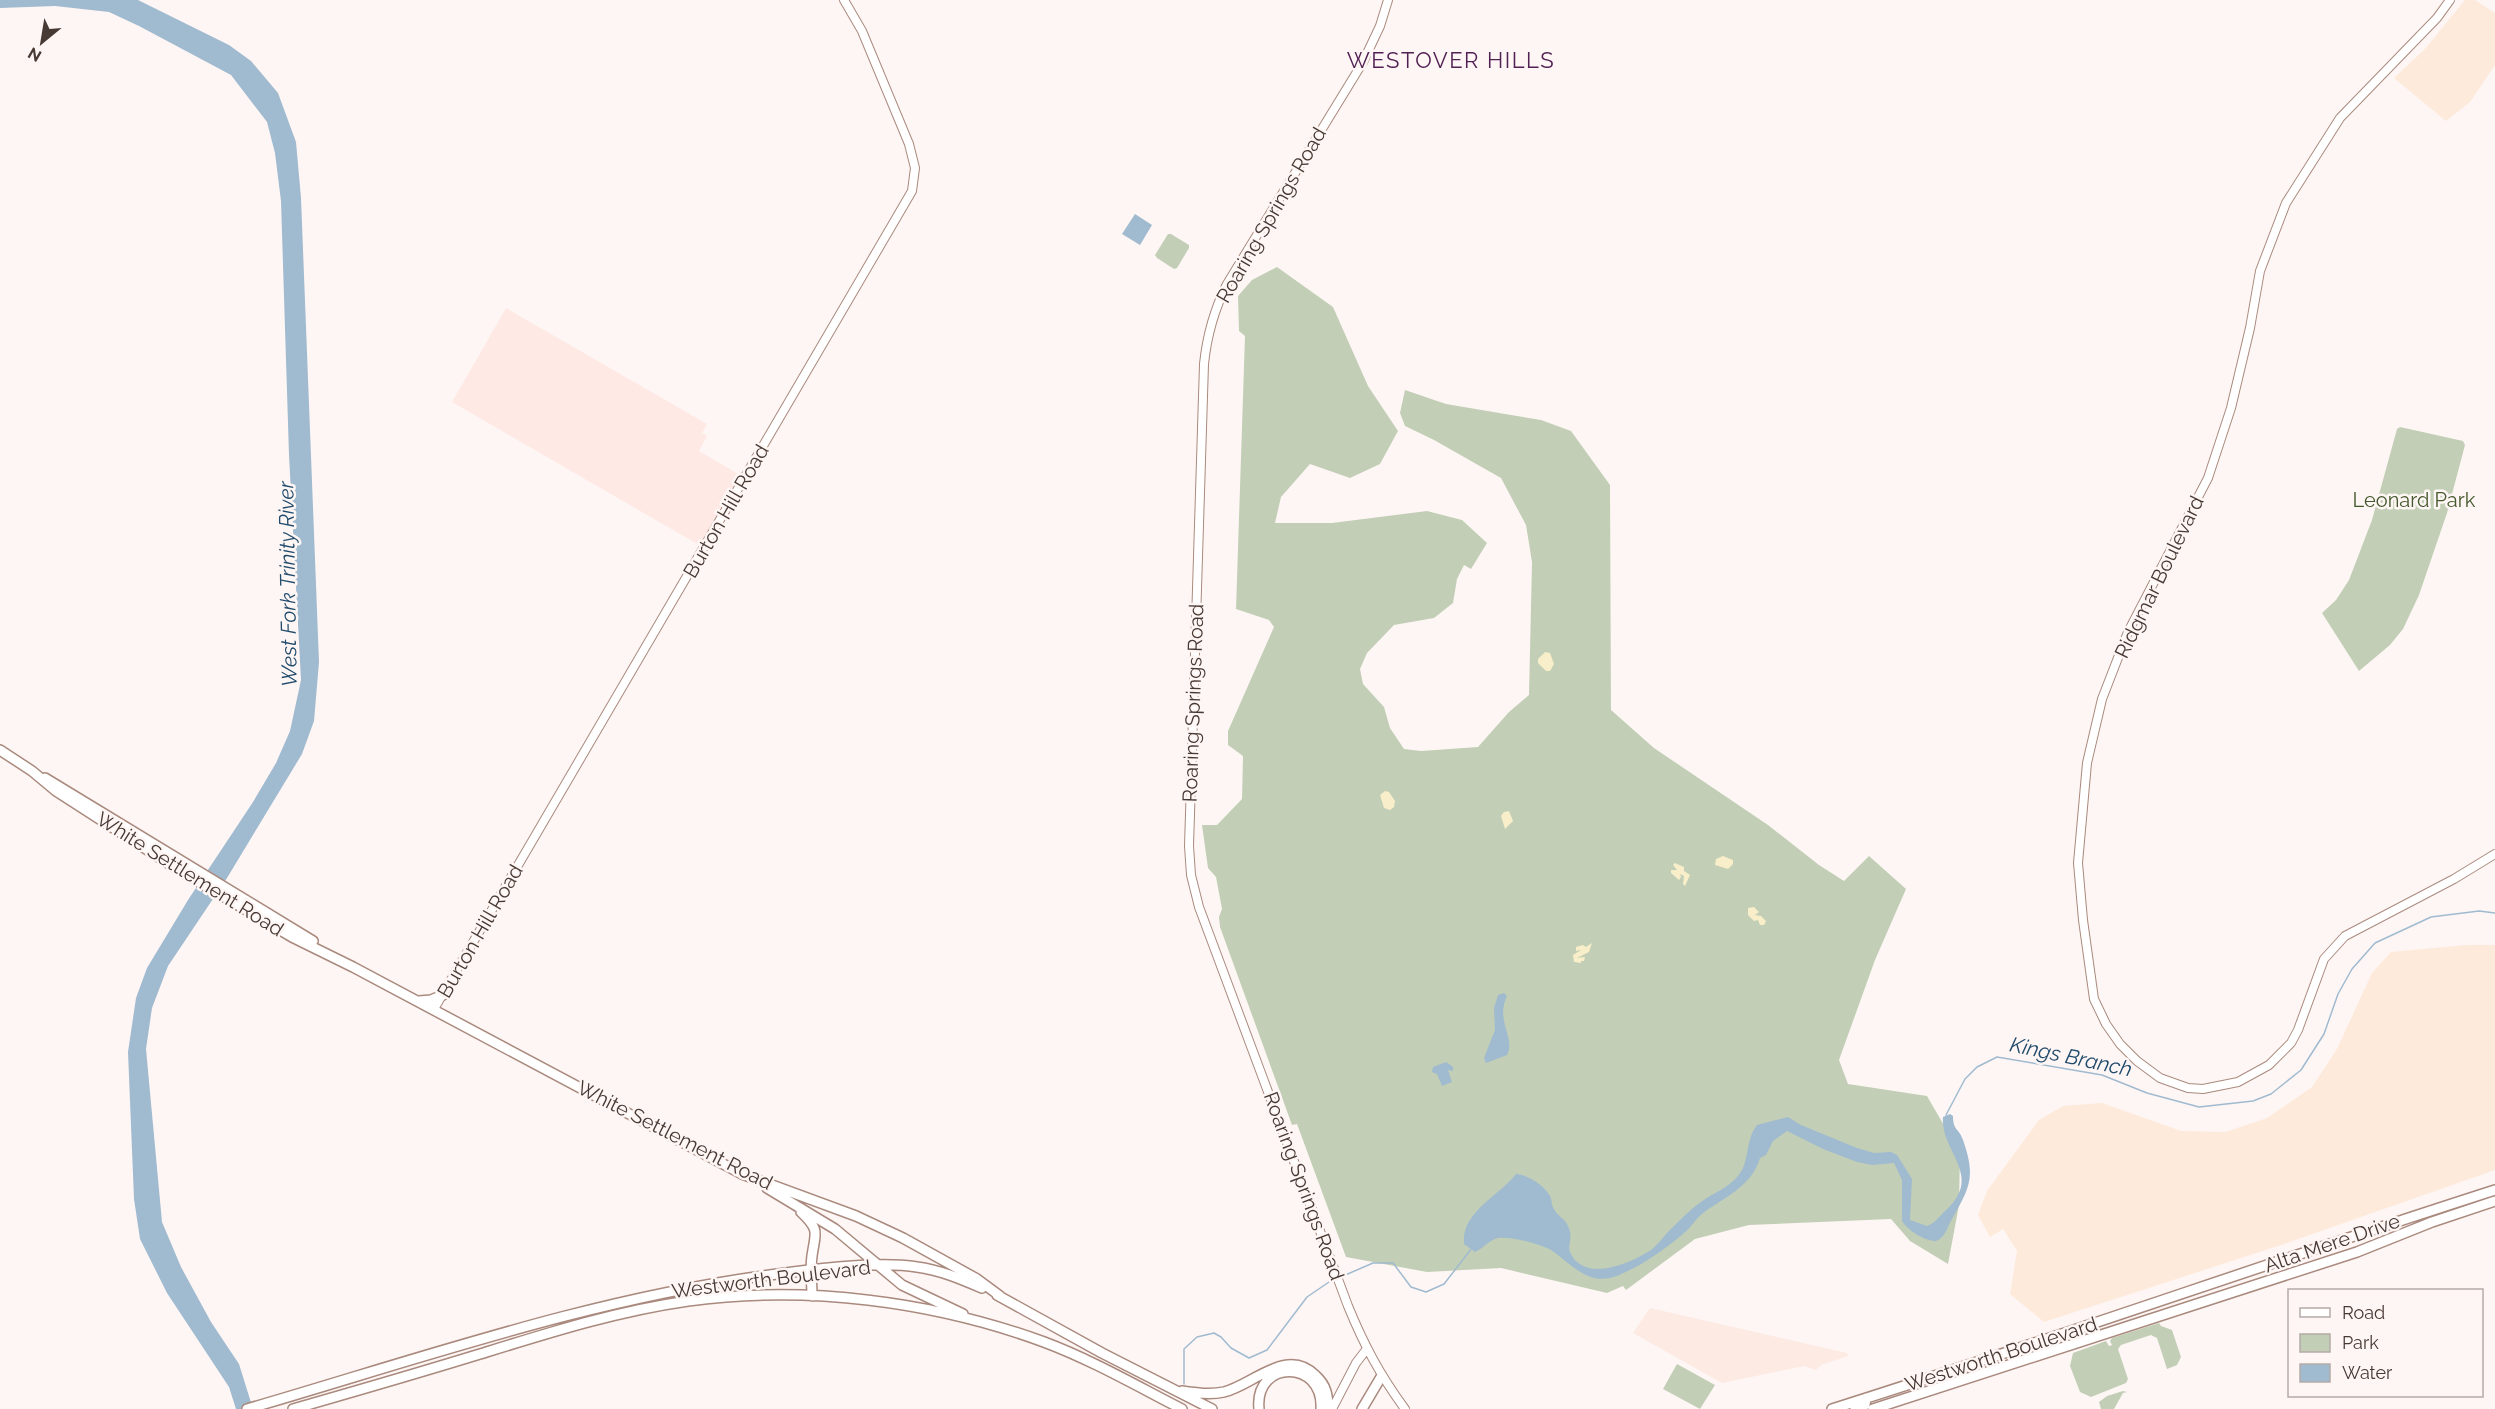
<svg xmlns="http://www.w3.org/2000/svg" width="2495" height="1409" viewBox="0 0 2495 1409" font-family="Raleway,sans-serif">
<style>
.commercial{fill:#fdeada}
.built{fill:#fceae3}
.education{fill:#fee9e5}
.green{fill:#c2cfb6}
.sand{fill:#f8eec9}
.water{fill:#a0bad0}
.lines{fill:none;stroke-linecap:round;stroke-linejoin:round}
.stream{stroke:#a0bad0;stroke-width:1.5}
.minor-casing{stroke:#aa8a7e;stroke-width:10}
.major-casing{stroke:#aa8a7e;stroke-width:12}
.minor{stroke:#fff;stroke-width:8}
.major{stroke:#fff;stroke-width:9}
.labels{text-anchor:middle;stroke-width:5;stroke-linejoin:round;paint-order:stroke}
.street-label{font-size:20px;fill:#473934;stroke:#fef6f4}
.park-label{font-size:20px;fill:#43582c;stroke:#fef6f4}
.water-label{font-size:21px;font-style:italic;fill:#214b6c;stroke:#fef6f4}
.quarter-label{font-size:22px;letter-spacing:1.5px;fill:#512153;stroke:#fef6f4}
</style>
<rect width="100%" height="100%" fill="#fef6f4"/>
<path class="commercial" d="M2465,0H2475L2495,13V65L2470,102L2446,121L2394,78L2425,49Z
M2466,945H2495V1170L2281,1245L2044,1322L2010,1294L2017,1251L2003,1229L1990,1237L1978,1215L1987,1191L2039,1120L2063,1106L2102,1103L2181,1131L2225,1132L2267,1118L2312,1087L2337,1049L2372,973L2391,952Z"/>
<path class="built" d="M1650,1308L1847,1353L1848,1356L1821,1365L1816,1370L1804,1366L1722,1383L1633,1333Z"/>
<path class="education" d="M506,308L707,424L702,433L707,436L699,451L740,475L699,545L452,402Z"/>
<path class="green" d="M1168,234H1171L1189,245V248L1177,268L1174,269L1157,258L1155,255Z
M1277,267L1333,307L1368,386L1398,431L1380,464L1350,478L1310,464L1281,497L1275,523H1332L1427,511L1462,520L1487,543L1471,569L1464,565L1457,579L1453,603L1434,618L1394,625L1367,653L1360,669L1363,684L1384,707L1390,728L1404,749L1421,751L1478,747L1509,712L1529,695L1532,562L1526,525L1501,478L1434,440L1405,426L1400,413L1405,390L1446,404L1541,420L1571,431L1610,485L1611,710L1654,748L1768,825L1819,865L1844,881L1869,856L1906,889L1875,960L1839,1060L1848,1084L1927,1096L1960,1153L1959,1205L1948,1264L1910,1241L1891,1219L1749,1225L1695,1239L1626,1290L1623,1286L1607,1293L1501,1268L1427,1272L1346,1257L1297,1124L1292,1125L1220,927L1219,917L1222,909L1216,877L1208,868L1202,825H1217L1242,799L1243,756L1228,745V731L1274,627L1269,620L1236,609L1245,336L1239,331L1238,296L1252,280Z
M2400,427L2463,441L2465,445L2447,513L2419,595L2403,629L2390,645L2359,671L2322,613L2336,600L2349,580L2372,520L2397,429Z
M2159,1323L2161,1326L2172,1330L2181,1357L2177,1365L2167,1369L2157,1338L2151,1335L2121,1345L2118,1349L2128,1379L2126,1383L2091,1397L2080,1392L2070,1366L2073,1353L2106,1341L2109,1346L2112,1345L2110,1341L2112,1338Z
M1677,1364L1715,1385L1700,1409L1663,1389Z
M2123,1391L2127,1392L2123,1393L2114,1409H2101L2099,1402L2107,1396Z"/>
<path class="sand" d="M1545,652L1550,653L1554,664L1550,671H1546L1538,663V659Z
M1385,791L1389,792L1395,801L1394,807L1390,810L1384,808L1380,795Z
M1509,811L1513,821L1505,829L1501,816L1504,812Z
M1723,856L1733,860V864L1728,869L1715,865L1716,859Z
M1675,863L1684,867V871L1690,875L1685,886L1683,884L1684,876L1680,874L1681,877L1679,880L1671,873V870H1677L1673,865Z
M1754,907L1759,912L1755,915L1761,916L1766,921L1764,925H1760L1758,920L1754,921L1748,915V908Z
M1592,943L1589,952L1577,958L1585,957L1584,961H1581V963L1574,962L1573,955L1581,950L1576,951V947L1583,945L1586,947Z"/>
<path class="water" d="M0,0H138L229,45L251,61L278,93L296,142L301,198L319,662L314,721L302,754L227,878L168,966L152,1008L146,1049L162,1222L181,1267L211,1322L239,1364L253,1409H236L229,1387L167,1293L140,1239L134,1199L128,1052L136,998L147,968L188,900L253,802L276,763L290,731L301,680L289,455L281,201L275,153L267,122L231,75L139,26L109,12L55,6L0,8Z
M1135,214L1152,225L1140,245L1122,234Z
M1504,993L1507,996C1495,1021 1516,1038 1507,1055L1486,1063L1484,1058L1495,1030L1494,1008L1498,995Z
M1446,1062L1453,1067V1071L1448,1070L1452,1082L1442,1086L1437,1074L1432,1072L1433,1067Z
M1950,1114L1953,1116C1953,1131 1959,1128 1963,1140C1976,1177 1970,1187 1952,1219C1947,1227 1946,1237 1936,1241C1925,1241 1908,1231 1902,1221V1180L1894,1163L1872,1165L1857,1162L1823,1149L1787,1131L1773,1141L1766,1155L1760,1158C1752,1186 1725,1197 1703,1213C1695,1219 1691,1228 1684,1233C1664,1250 1643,1265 1619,1275C1589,1288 1573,1265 1551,1250C1541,1244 1510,1236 1498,1238C1489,1240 1484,1248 1475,1252L1464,1244C1461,1212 1499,1196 1516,1174C1528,1175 1544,1185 1550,1196C1552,1199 1551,1205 1554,1209C1557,1216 1565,1218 1568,1226C1574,1239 1567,1244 1570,1252C1584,1284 1631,1263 1651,1250C1660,1243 1665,1234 1673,1227C1682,1218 1691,1209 1701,1202C1713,1193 1728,1188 1738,1176C1750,1162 1745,1140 1757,1125L1788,1117L1801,1125L1857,1148L1874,1153L1891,1152L1897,1155L1912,1179L1910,1220L1927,1226C1935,1223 1939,1217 1945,1211C1985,1175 1940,1152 1943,1117Z"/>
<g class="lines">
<path class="stream" d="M1946,1115L1965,1079L1977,1067L1997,1057L2102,1075L2147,1093L2199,1107L2253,1101L2271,1094L2301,1070L2324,1034L2338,994L2352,969L2375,943L2431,917L2479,911L2495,913
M1343,1276L1373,1263H1393L1411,1287L1426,1292L1444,1284L1472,1248
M1184,1384V1349L1197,1337L1214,1333L1221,1337L1231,1348L1249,1358L1267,1350L1307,1297L1329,1282"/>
<g class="minor-casing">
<path id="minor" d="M1388,0L1380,26L1363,62L1227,284C1214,310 1207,335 1204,364L1189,846L1191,875L1199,907L1348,1306C1364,1345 1380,1375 1405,1409
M2450,0L2437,18L2340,118L2286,203L2260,271L2250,328L2231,408L2208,478L2128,632L2102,699L2087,763L2078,863L2083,920L2094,999L2106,1024L2120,1044L2137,1061L2160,1078L2188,1088L2203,1089L2238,1082L2269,1065L2291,1043L2298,1030L2324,959L2345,936L2454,879L2495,854
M434,1009L912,191L915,168L909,144L862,31L844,0
M1332,1409L1356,1363L1366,1350"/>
</g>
<g class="major-casing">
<path id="major" d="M0,750L32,771L56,791L177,869L292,937L353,967L742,1174L856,1216L903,1238L977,1279L1000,1296
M45,778L313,941
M419,1001L431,1000L443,995
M767,1188L835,1229L902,1285L963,1314
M801,1212C821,1231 815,1233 812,1256C810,1269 812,1283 812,1296
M997,1295L1102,1353L1212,1409
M1182,1391C1196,1393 1210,1395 1224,1392C1253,1385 1287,1346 1316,1376C1326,1385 1328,1395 1328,1409
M247,1409C422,1358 596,1297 777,1274C818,1269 878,1261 917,1267C940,1270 961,1279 982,1288
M293,1409C356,1391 418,1373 480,1354C548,1333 617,1311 688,1301C806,1285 932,1301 1044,1342C1092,1360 1137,1386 1182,1409
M1259,1409C1254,1359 1324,1359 1321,1409
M1362,1409L1381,1377
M1832,1409C2054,1339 2273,1261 2495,1190
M1855,1409L1865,1405L1866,1398
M1873,1409L2357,1252L2432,1222L2495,1201"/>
</g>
<use href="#minor" class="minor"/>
<use href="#major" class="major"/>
</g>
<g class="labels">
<g class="street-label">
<text transform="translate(1271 215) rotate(-60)" y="7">Roaring Springs Road</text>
<text transform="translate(726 511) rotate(-60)" y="7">Burton Hill Road</text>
<text transform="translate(2159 577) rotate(-64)" y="7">Ridgmar Boulevard</text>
<text transform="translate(1193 703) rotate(-88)" y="7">Roaring Springs Road</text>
<text transform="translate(190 874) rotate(32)" y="7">White Settlement Road</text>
<text transform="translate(480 931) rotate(-60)" y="7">Burton Hill Road</text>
<text transform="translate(675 1135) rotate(27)" y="7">White Settlement Road</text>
<text transform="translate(1304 1186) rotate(70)" y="7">Roaring Springs Road</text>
<text transform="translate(2332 1243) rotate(-19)" y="7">Alta Mere Drive</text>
<text transform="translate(771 1279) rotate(-7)" y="7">Westworth Boulevard</text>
<text transform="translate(2001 1354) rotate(-18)" y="7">Westworth Boulevard</text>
</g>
<g class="park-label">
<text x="2414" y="507">Leonard Park</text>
</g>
<g class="water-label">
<text transform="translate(288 584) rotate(-91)" y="7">West Fork Trinity River</text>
<text transform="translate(2071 1057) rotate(12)" y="7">Kings Branch</text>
</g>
<g class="quarter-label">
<text x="1451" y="68">WESTOVER HILLS</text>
</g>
</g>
<rect x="2288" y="1289" width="195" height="108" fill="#fef6f4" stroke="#b5aaa7" stroke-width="1.5"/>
<rect x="2300" y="1308" width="30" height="9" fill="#ffffff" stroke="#b5aaa7" stroke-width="1.5"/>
<text x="2342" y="1319" font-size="18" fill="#473934">Road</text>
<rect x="2300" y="1334" width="30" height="18" fill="#c2cfb6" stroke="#b5aaa7" stroke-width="1.5"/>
<text x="2342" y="1349" font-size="18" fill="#473934">Park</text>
<rect x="2300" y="1364" width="30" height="18" fill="#a0bad0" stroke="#b5aaa7" stroke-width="1.5"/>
<text x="2342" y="1379" font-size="18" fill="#473934">Water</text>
<g transform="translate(42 42) rotate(210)" stroke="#fef6f4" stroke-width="4.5" paint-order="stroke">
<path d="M0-4.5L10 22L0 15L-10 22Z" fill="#473934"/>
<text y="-9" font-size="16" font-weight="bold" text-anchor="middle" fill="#473934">N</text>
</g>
</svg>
